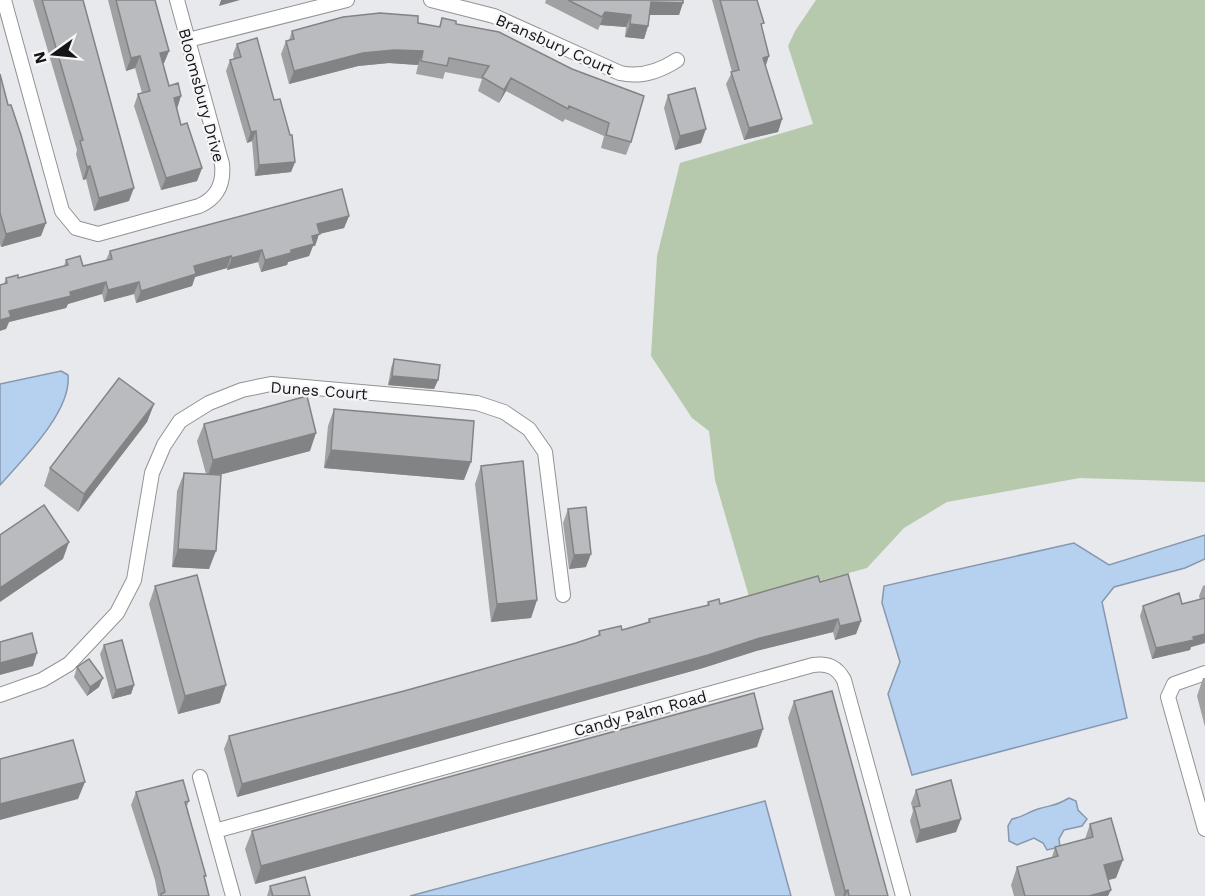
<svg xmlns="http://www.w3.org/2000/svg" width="1205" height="896" viewBox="0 0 1205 896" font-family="'Work Sans',sans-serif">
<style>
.green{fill:#b7c9ac}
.water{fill:#b6d0f0;stroke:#8698af;stroke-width:1.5}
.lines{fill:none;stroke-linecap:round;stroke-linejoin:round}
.minor-casing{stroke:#929395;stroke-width:16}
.minor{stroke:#fff;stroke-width:14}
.wall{fill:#a0a1a3}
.shaded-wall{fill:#828385}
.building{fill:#babbbe;stroke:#828385;stroke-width:1.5}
.labels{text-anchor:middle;stroke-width:4.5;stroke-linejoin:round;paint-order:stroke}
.street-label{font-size:16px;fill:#151516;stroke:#f6f6f9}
</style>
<rect width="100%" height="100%" fill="#e8e9ec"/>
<path class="green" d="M816,0H1205V482L1080,478L947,502L904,528L867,568L750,600L715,480L709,431L692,418L651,356L657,256L680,163L813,124L788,46L795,31Z"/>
<path class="water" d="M61,371L68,375C72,411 23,459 0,485V384Z
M1205,535V559L1185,568L1114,587L1102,602L1127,718L912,775L888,694L900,662L882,603L884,586L1074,543L1109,565Z
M1069,798L1076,801L1078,810L1087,819L1082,826L1064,830L1059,839L1060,847L1047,850L1043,843L1034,838L1017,845L1009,841L1008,826L1012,819C1023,817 1028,812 1038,809C1054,804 1054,807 1069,798Z
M765,801L791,896H410Z"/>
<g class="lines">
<g class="minor-casing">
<path id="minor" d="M4,0L62,211L76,228L98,234L199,206C217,198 224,184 222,164L177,0
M431,0L494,16L620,73C641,78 660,71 677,60
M188,40L347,0
M1205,673L1174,684L1168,697L1205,829
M0,695L42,680L69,664L117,613L134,580L152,473L164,445L180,421L209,403L242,390L271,384L440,399L477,403L504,412L529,429L545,452L563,595
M200,777L233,896
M215,831L813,665C828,663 837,667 844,680L903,896"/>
</g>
<use href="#minor" class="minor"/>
</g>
<path class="wall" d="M33,0H83L129,201L94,211L86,179L83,180L76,154L77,150Z
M108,0H155L169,51L164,63H163L169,86L181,125L202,168L197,181L161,190L134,106L138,94L142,93L135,68L126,71Z
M546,0H683L679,15H649L648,26L644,39L625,37L626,27L600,25L598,30L545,3Z
M712,0H757L762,29L765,67L782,119L778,132L744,140L726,84L732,72Z
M442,18L572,69L631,142L626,155L601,148L604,136L565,119L563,122L506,91L499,103L478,91L482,79L445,72L443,79L416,74L418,65L389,63L358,66L289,84L281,54L286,41L289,40L292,31L418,23L439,27Z
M237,44L274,100L295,162L291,172L255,176L252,141L247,143L226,71L230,60L234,59L233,54Z
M0,74L41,236L1,247L0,244Z
M668,95L701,143L675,150L664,108Z
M349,216L344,228L319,234L315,246H313L309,256L288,262L287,265L261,272L258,262L227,270V268L195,277L192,286L136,303L134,294L104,302L102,294L68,304L66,308L9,322L6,329L4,284L6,278H18L64,266L66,260L83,266L106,260L110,251Z
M394,359L438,380L434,389L388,385L391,368Z
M154,404L147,422L78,512L44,486L50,468Z
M334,409L464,480L324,468L328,426Z
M204,424L310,451L219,475L209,569L172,567L177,491L184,473L206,474L197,441Z
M481,466L537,600L531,618L491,622L475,484Z
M568,509L586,567L569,569L563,523Z
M820,582L861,621L856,634L835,640L833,632L756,651L703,668L237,797L224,749L229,736L404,691L576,643L598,636L599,631L622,630L648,622L649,619L707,606L708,602L720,604Z
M1205,585V643L1191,647L1190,650L1152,659L1140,616L1143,606L1182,604L1200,600L1199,596L1203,586Z
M155,586L220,703L178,714L149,604Z
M104,645L134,685L131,694L112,699L100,654Z
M77,667L99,687L87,696L74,677Z
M1203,678H1205V727L1197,696Z
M794,701L888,896H835L788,718Z
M757,747L255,884L245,849L252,831Z
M916,790L961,819L956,832L916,843L910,821L913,811L911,803Z
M136,792L189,801L187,806L209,896H158L155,880L131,805Z
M1090,824L1116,878L1108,880V896H1014L1011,885L1017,867L1052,857L1055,847L1085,839Z
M270,886L310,896H267Z"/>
<path class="shaded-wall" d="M221,0H240L219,6Z
M651,2L683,3L679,15H646Z
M605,12L631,15L626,27L600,25L598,30Z
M630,24L648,26L644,39L625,37Z
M394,50L423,51L418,65L389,63L358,66L289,84L294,71L363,53Z
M169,51L164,63L155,65L160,53Z
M140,56L135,68L126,71L131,58Z
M769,56L765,68L763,58Z
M511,78L506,91L499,103L504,90Z
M181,96L177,109L174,98Z
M782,119L778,132L744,140L749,128Z
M706,129L701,143L675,150L680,136Z
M256,131L252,141L247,143L251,132Z
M295,162L291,172L255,176L259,165Z
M90,166L86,179L83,180L87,167Z
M202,168L197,181L161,190L166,178Z
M134,188L129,201L94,211L99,198Z
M349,216L344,228L319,234L315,246H313L309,256L288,262L287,265L261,272L265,260L291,250L317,224Z
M46,223L41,236L1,247L6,234Z
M262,250L258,262L227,270L232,258Z
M231,256L227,268L195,277L192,286L136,303L141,291L194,266Z
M106,282L102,294L68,304L66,308L9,322L6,329L0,331V320L9,311L70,292Z
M139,282L134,294L104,302L108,290Z
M392,376L438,380L434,389L388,385Z
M154,404L147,422L78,512L84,494Z
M316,433L310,451L207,478L213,460Z
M331,450L471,462L464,480L324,468Z
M69,542L63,559L0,602V588Z
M178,549L216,551L209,569L172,567Z
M591,554L586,567L569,569L574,555Z
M537,600L531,618L491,622L497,604Z
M838,619L833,632L756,651L703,668L237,797L242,784L760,638Z
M861,621L856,634L835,640L840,626Z
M1205,634V643L1191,647L1190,650L1152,659L1156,648Z
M37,653L33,666L0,675V663Z
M103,678L99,687L87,696L90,687Z
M134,685L131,694L112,699L116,690Z
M226,685L220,703L178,714L185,696Z
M763,729L757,747L255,884L261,866Z
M85,782L78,799L0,820V804Z
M961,819L956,832L916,843L920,830Z
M1123,860L1116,878L1097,883L1104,865Z
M848,890L845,896H843L845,891Z
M1111,890L1108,896H1089Z"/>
<path class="building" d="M42,0H83L134,188L99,198L90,166L87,167L80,141L83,140Z
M116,0H155L169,51L160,53L169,86L178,83L181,96L174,98L181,125L187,123L202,168L166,178L138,94L150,91L140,56L131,58Z
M568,0H683V3L651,2L648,26L630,24L631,15L605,12L602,17Z
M720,0H757L764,23L761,24L769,56L763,58L782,119L749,128L731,72L739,70Z
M380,13L418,16V23L440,27L442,18L456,21V24L499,32L572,69L644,96L631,142L606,135L609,123L569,106L568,109L511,78L504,90L482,77L489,66L449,58L447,66L421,61L423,51L394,50L363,53L294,71L286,41L294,39L292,31L343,17Z
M257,38L274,100L280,99L290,135H292L295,162L259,165L256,131L251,132L230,60L241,57L237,44Z
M0,74L8,105H11L21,135L46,223L6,234L0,213Z
M695,88L706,129L680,136L668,95Z
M342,189L349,216L317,224L320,234L312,236L314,244L291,250V253L265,260L262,250L232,258L231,256L194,266L196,274L141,291L139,282L108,290L106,282L70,292L71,296L9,311L11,317L0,320V285L7,283L6,278L18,275V278L68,265L66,260L80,256L83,266L112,259L110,251Z
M394,359L440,365L438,380L392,376Z
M119,378L154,404L84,494L50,468Z
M307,396L316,433L213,460L204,424Z
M334,409L474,421L471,462L331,450Z
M523,461L537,600L497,604L481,466Z
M184,473L221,475L216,551L178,549Z
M44,505L69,542L0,588V535Z
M586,507L591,554L574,555L568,509Z
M848,574L861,621L840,626L838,619L760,638L708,655L242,784L229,736L404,691L576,643L600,635L599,631L621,626L622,630L650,622L649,619L709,605L708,602L719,599L720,604L818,576L820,582Z
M197,575L226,685L185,696L155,586Z
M1179,593L1182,604L1205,598V634L1193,637L1194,640L1156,648L1143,606Z
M32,633L37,653L0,663V642Z
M122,640L134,685L116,690L104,645Z
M89,659L103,678L90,687L77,667Z
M832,691L888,896H849L848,890L845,891L794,701Z
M754,693L763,729L261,866L252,831Z
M73,740L85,782L0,804V759Z
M183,780L189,801L185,802L206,876H204L209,896H161V894L165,892L159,867L136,792Z
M951,780L961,819L920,830L914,807L920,806L916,790Z
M1111,818L1123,860L1104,865L1111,890L1089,896H1025L1017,867L1058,856L1055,847L1093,837L1090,824Z
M305,877L310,896H273L270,886Z"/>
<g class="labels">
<g class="street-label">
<text transform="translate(555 44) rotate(24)" y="6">Bransbury Court</text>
<text transform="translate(202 95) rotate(75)" y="6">Bloomsbury Drive</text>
<text transform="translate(319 390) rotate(4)" y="6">Dunes Court</text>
<text transform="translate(640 713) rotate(-15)" y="6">Candy Palm Road</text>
</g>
</g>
<g transform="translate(54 54) rotate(255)" stroke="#f6f6f9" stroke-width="4.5" paint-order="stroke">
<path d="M0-4.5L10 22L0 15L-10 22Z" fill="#151516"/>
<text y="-9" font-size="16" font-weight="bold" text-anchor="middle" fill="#151516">N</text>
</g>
</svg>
